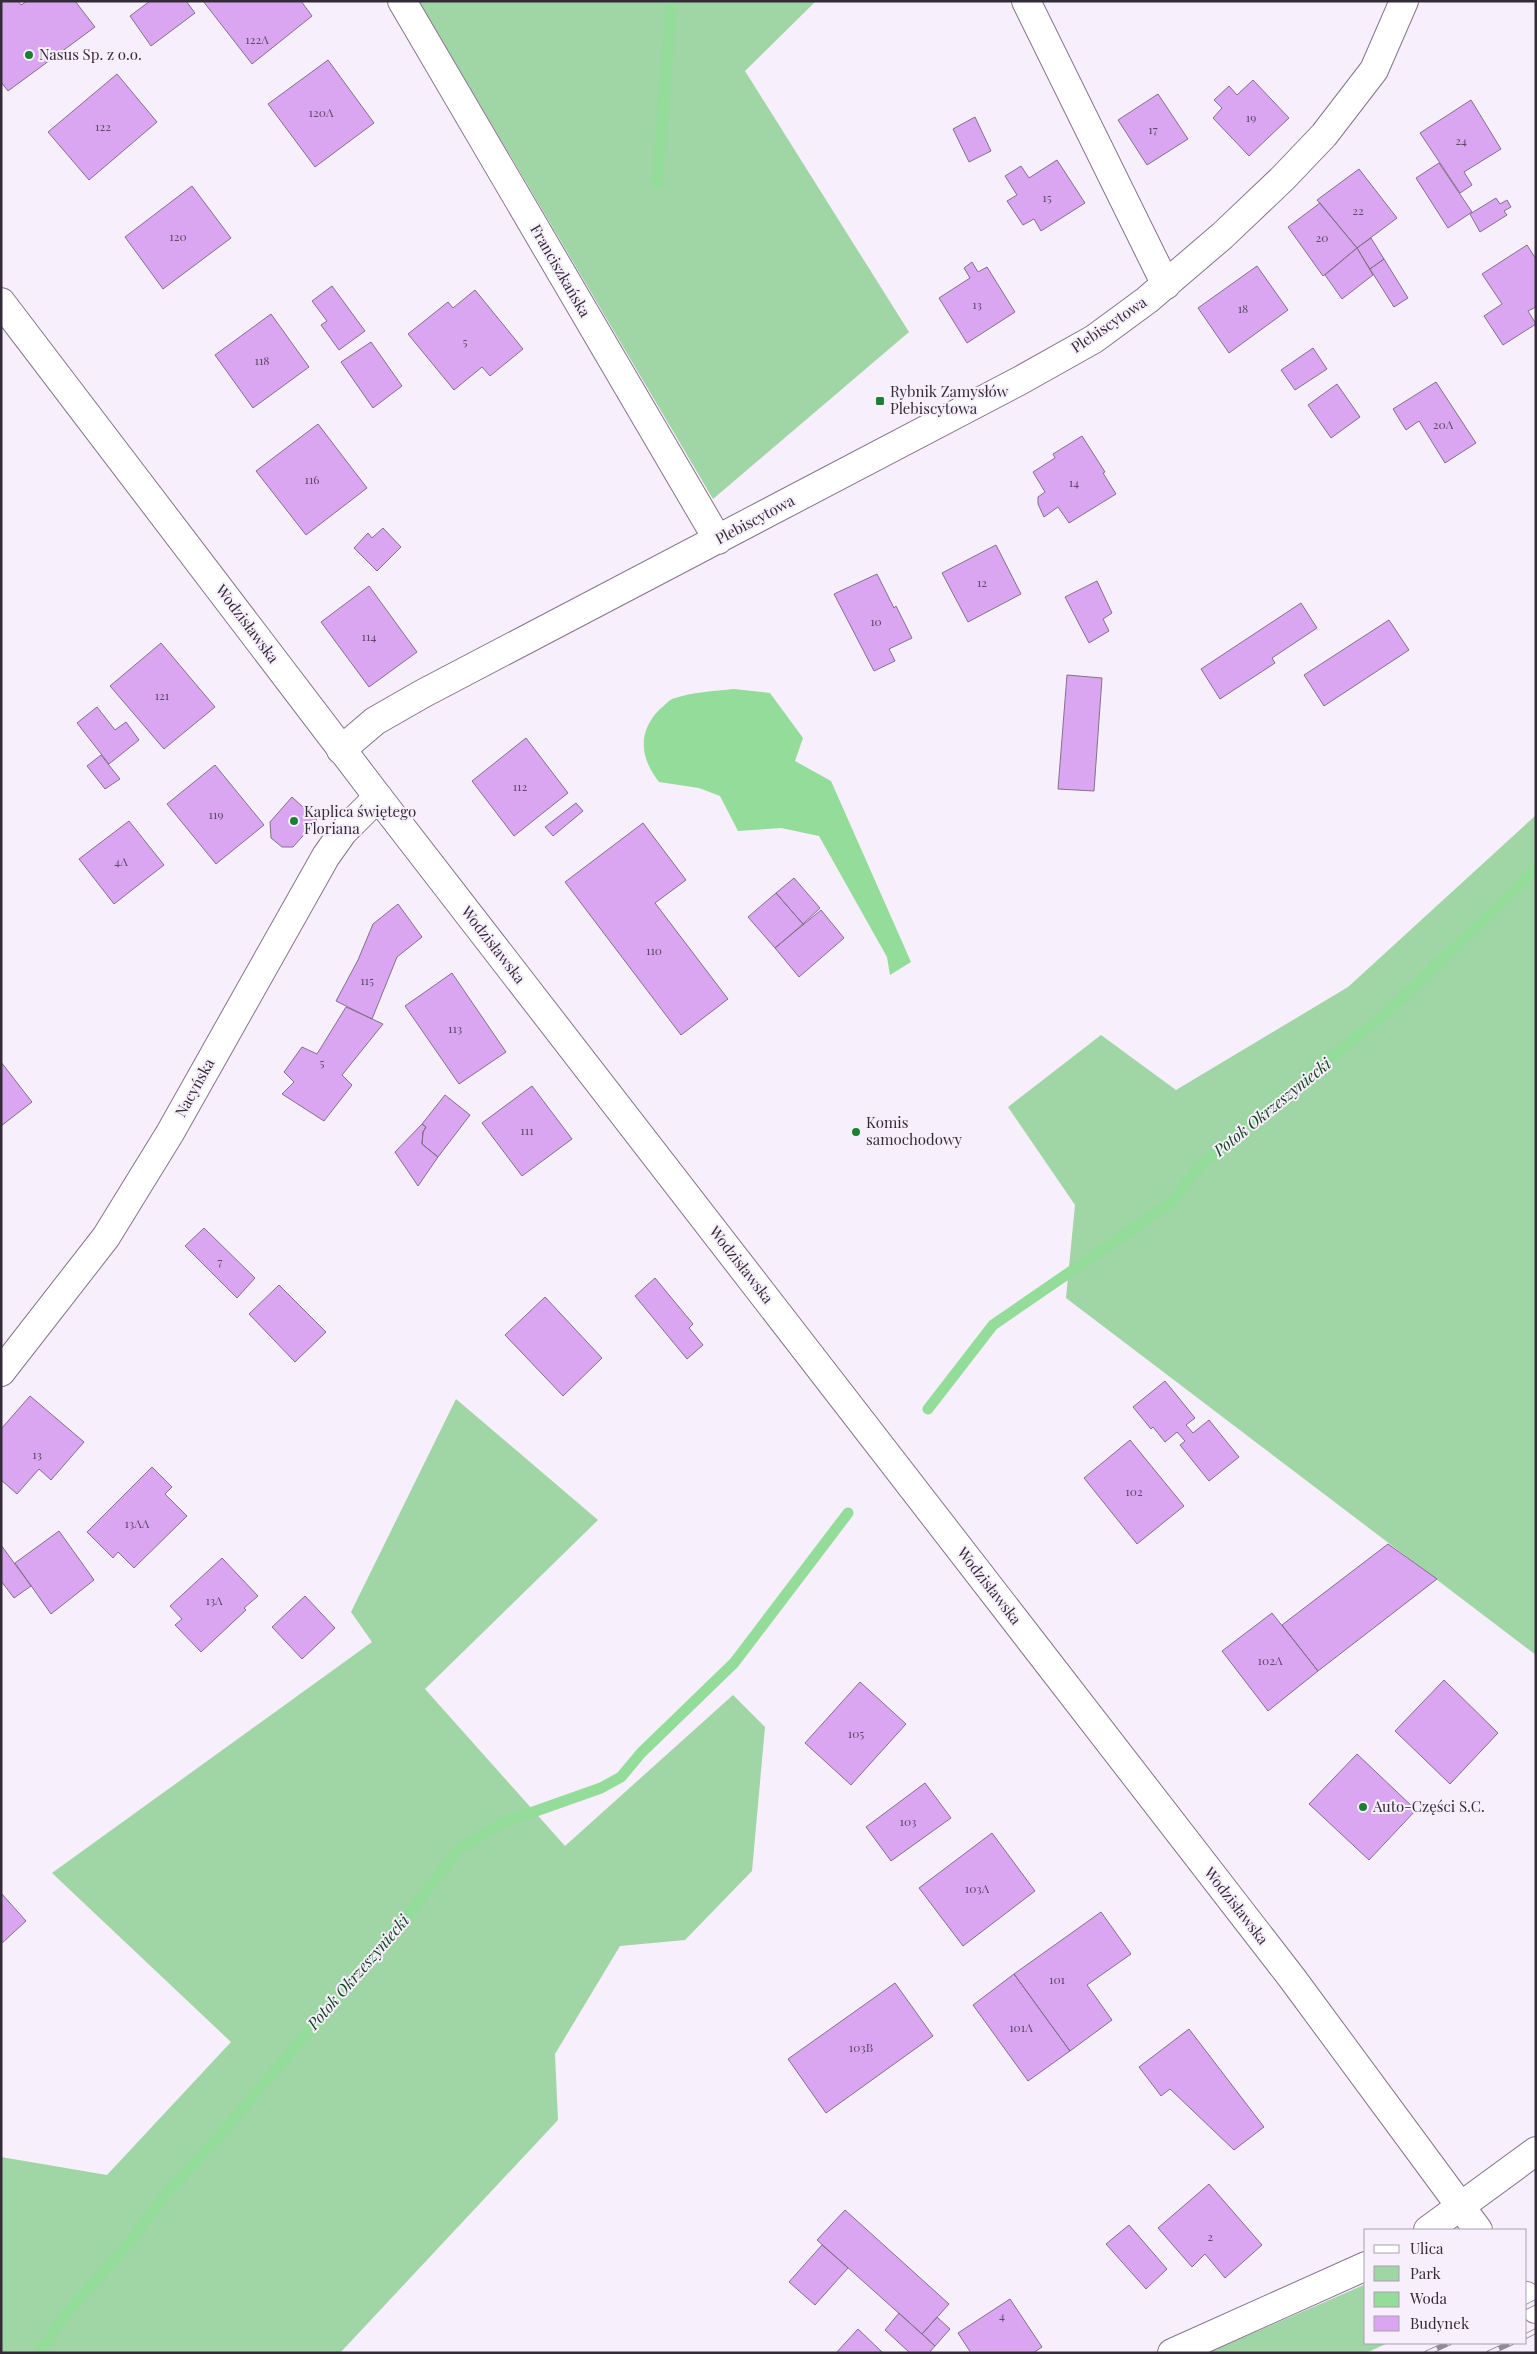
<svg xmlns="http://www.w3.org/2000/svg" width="1537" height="2354" viewBox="0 0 1537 2354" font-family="'Playfair Display',serif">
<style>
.green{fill:#a0d5a5}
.water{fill:#93dc9a}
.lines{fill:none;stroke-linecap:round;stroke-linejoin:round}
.stream{stroke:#93dc9a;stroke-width:11}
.building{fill:#daa6f1;stroke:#83708b}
.street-casing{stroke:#87738f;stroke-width:30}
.primary-casing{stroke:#87738f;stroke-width:30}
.street{stroke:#fff;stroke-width:28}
.primary{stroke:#fff;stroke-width:28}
.rail-casing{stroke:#928a96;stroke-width:5.5}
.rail{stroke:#f7effb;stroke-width:4;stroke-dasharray:11;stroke-linecap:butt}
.poi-dot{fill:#1b8033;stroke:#f7effb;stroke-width:2}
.labels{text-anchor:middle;stroke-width:4;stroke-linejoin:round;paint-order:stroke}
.number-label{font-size:12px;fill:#5d4a66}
.poi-label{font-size:15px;fill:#332b37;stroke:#f7effb;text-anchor:start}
.street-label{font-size:15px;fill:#332b37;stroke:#f7effb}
.water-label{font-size:16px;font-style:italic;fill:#11451b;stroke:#f7effb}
</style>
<rect width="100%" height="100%" fill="#f7effb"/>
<path class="green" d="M419,1H816L745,71L909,332L713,499Z
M1536,815V1655L1066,1298L1075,1205L1008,1107L1101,1035L1176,1090L1348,987Z
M456,1399L598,1520L425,1689L565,1846L733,1695L765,1727L752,1871L685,1940L620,1946L555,2054L558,2120L340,2353H1V2157L107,2175L231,2042L52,1873L372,1642L351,1612Z
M1366,2284V2343H1388L1366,2353H1207Z"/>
<path class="water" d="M734,689L770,693L803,738L795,761L831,781L911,962L890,975L887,957L819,836L781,828L738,831L720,796L699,788L659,782C640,758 637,732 660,709C664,706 668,701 672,699C692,692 714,691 734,689Z"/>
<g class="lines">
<path class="stream" d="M657,183L672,1
M928,1409L993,1325L1172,1202L1200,1166L1391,1009L1536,869
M39,2353L65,2315L130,2242L165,2195L213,2143L403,1921L458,1850L502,1823L601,1788L621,1777L641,1753L734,1663L848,1513"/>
</g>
<path class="building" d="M1,1H18L21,5L27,1H75L95,27L8,91L1,82Z
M150,1H186L195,13L151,46L130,16Z
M203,1H301L312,16L252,64Z
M328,60L374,123L315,167L268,104Z
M117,74L157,122L89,180L48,132Z
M1253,80L1289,118L1249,156L1213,118L1222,108L1214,100L1229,86L1237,95Z
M1158,94L1188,139L1147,165L1118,120Z
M1471,100L1501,149L1464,172L1472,185L1460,193L1420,133Z
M975,117L991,151L969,162L953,129Z
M1057,160L1085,203L1041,231L1034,219L1023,225L1007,201L1017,195L1005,176L1021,166L1029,178Z
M1439,163L1472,212L1448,228L1416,178Z
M1359,169L1397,218L1357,248L1317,200Z
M192,186L231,238L163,289L125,237Z
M1496,198L1500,204L1507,200L1511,207L1504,211L1507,215L1480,232L1470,214Z
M1320,203L1357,248L1323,276L1288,227Z
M1371,238L1384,259L1370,269L1357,248Z
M1527,245L1536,259V307L1528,311L1536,324L1503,345L1484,316L1502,304L1482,274Z
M1357,248L1373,275L1342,299L1325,275Z
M1384,259L1408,298L1394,307L1370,269Z
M972,262L978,272L987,267L1015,312L967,343L939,298L970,278L964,268Z
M1257,266L1288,310L1229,353L1198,308Z
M332,286L365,331L339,350L321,325L327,321L312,301Z
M475,290L523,349L490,376L482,367L454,390L408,334L448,302L453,308Z
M271,314L309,367L253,408L215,355Z
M371,342L402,386L373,408L341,362Z
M1313,348L1327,369L1295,390L1281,370Z
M1436,382L1476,443L1445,463L1419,421L1406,430L1393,409Z
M1337,384L1360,417L1331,438L1308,405Z
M318,424L367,488L306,535L256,471Z
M1082,436L1105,472L1103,473L1116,494L1069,523L1058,507L1044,517L1038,504V497L1045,492L1033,472L1055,458L1053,454Z
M383,528L401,547L377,571L354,548L368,533L372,538Z
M996,545L1021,594L968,622L942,573Z
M877,574L894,608L896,606L912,638L889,649L895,661L874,671L834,594Z
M1097,581L1112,613L1103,619L1109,631L1089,643L1065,597Z
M369,586L417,652L369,687L321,622Z
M1301,603L1317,628L1272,658L1275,663L1220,699L1201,669Z
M1389,620L1409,650L1324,706L1304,675Z
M161,643L215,707L164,749L110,686Z
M1067,675L1102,678L1094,791L1058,789Z
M97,707L115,730L126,722L139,740L109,764L77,723Z
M526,738L568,793L514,836L472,781Z
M101,755L120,779L105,789L87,766Z
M215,765L264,825L216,864L167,804Z
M292,797L317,820L293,847H282L271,838L270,822Z
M576,803L583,811L553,836L545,827Z
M129,821L164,865L114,904L79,859Z
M643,823L686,880L655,903L728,999L681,1035L565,882Z
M794,878L820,908L803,924L776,893Z
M776,893L803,924L775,948L748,917Z
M398,904L422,937L397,957L372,1019L336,1001L358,960L373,924Z
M821,910L844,938L799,977L775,948Z
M452,973L506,1052L459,1084L405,1006Z
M346,1007L383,1024L342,1075L352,1085L324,1121L282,1094L294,1082L284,1072L302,1047L317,1054Z
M1,1062L32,1102L1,1126Z
M532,1086L572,1139L522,1176L482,1123Z
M445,1095L470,1115L438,1157L422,1144L423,1132L426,1127L422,1124Z
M422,1124L426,1127L423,1132L422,1144L438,1157L418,1186L395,1152Z
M204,1228L255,1278L237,1298L185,1246Z
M655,1278L693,1324L689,1328L703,1345L687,1359L635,1296Z
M279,1285L326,1332L295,1362L249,1314Z
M545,1297L602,1358L563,1396L505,1335Z
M1165,1381L1195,1418L1186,1425L1193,1433L1209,1420L1239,1457L1209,1481L1180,1445L1185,1441L1177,1432L1165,1442L1153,1427L1151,1429L1133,1407Z
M30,1396L84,1442L51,1480L39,1469L17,1494L1,1480V1429Z
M1130,1440L1184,1506L1137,1544L1084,1478Z
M152,1467L172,1487L165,1494L187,1516L134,1568L118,1552L113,1558L87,1532Z
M59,1531L94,1580L51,1614L15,1563Z
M1388,1544L1437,1579L1318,1671L1282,1625Z
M1,1545L31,1586L14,1598L1,1581Z
M222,1558L258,1596L244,1608L246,1610L201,1652L175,1625L182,1619L170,1606Z
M305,1596L335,1628L302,1659L272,1627Z
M1272,1613L1318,1671L1268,1711L1222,1651Z
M1444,1680L1498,1733L1450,1784L1395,1731Z
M860,1682L906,1724L851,1785L805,1743Z
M1357,1754L1416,1810L1369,1860L1309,1804Z
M925,1783L951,1818L891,1861L866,1827Z
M992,1833L1035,1891L963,1946L919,1888Z
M1,1893L26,1921L1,1944Z
M1101,1912L1131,1954L1087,1985L1112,2020L1070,2051L1014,1974Z
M1014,1974L1070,2051L1028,2081L973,2005Z
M895,1983L933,2036L826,2113L788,2059Z
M1189,2029L1264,2127L1234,2150L1170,2089L1161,2096L1139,2067Z
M1209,2184L1262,2245L1225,2278L1205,2254L1192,2267L1158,2228Z
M845,2210L949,2304L922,2334L817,2240Z
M1129,2225L1167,2269L1146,2289L1106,2244Z
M822,2245L848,2268L815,2305L789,2282Z
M1010,2299L1042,2347L1033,2353H971L958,2333Z
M899,2313L935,2346L929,2353H910L885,2330Z
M937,2317L950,2329L935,2346L922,2334Z
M858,2329L883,2353H836Z"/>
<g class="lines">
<g class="street-casing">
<path id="street" d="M402,1L718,540
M1026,1L1166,285
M341,750L375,721L424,693L1021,380L1094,339L1147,300L1222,236L1283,178L1324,135L1374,70L1404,1
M1,1372L106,1237L170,1133L326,856L343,832L378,797
M1428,2230L1536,2151
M1172,2353L1366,2266"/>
</g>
<g class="primary-casing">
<path id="primary" d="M1,302L378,797L1292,1978L1478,2230
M1526,2296L1536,2309"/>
</g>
<use href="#street" class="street"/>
<use href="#primary" class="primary"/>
<g class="rail-casing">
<path id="rail" d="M1526,2307L1536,2302
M1526,2336L1536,2331
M1427,2353L1449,2343
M1489,2353L1511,2343"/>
</g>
<use href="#rail" class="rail"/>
</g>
<g class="poi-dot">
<circle cx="29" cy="55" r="5"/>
<rect x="875" y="396" width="10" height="10" rx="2.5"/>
<circle cx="294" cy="821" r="5"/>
<circle cx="856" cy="1132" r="5"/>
<circle cx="1363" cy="1807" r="5"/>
</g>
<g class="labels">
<g class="number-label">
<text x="257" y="44">122A</text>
<text x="321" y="117">120A</text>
<text x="1251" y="122">19</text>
<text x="103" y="131">122</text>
<text x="1153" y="134">17</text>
<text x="1461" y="145">24</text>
<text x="1047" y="202">15</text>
<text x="1358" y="215">22</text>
<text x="178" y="241">120</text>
<text x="1322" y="242">20</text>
<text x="977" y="309">13</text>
<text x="1243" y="313">18</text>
<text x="465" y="346">5</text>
<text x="262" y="365">118</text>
<text x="1443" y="429">20A</text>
<text x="312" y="484">116</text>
<text x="1074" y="487">14</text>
<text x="982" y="587">12</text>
<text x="876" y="626">10</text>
<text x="369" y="641">114</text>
<text x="162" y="700">121</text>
<text x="520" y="791">112</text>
<text x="216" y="819">119</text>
<text x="121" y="866">4A</text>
<text x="654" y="955">110</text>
<text x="367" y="985">115</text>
<text x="455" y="1033">113</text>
<text x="322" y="1067">5</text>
<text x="527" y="1135">111</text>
<text x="220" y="1266">7</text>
<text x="37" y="1459">13</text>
<text x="1134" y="1496">102</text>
<text x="137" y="1528">13AA</text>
<text x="214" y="1605">13A</text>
<text x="1270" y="1665">102A</text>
<text x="856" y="1738">105</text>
<text x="908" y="1826">103</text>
<text x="977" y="1893">103A</text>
<text x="1057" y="1984">101</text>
<text x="1021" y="2032">101A</text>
<text x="861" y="2052">103B</text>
<text x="1210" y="2241">2</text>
<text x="1002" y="2320">4</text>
</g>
<g class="poi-label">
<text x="39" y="60">Nasus Sp. z o.o.</text>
<text x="890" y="397">Rybnik Zamysłów<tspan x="890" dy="17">Plebiscytowa</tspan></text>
<text x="304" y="817">Kaplica świętego<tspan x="304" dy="17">Floriana</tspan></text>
<text x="866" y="1128">Komis<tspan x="866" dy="17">samochodowy</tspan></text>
<text x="1373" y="1812">Auto-Części S.C.</text>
</g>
<g class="street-label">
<text transform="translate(560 271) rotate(60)" y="5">Franciszkańska</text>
<text transform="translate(1109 325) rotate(-34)" y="5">Plebiscytowa</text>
<text transform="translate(755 520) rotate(-28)" y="5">Plebiscytowa</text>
<text transform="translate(247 624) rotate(53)" y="5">Wodzisławska</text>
<text transform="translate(493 945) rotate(52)" y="5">Wodzisławska</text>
<text transform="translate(195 1088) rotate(-61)" y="5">Nacyńska</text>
<text transform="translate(741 1265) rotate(52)" y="5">Wodzisławska</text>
<text transform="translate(989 1586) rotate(52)" y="5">Wodzisławska</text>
<text transform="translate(1236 1906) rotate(52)" y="5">Wodzisławska</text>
</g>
<g class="water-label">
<text transform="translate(1272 1107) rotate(-39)" y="6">Potok Okrzeszyniecki</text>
<text transform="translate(358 1972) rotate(-49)" y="6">Potok Okrzeszyniecki</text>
</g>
</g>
<rect width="1537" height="2354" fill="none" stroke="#332b37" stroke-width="5"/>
<rect x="1364" y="2229" width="162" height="115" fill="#f7effb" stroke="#a9a1ad"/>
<rect x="1374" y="2245" width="25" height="8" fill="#ffffff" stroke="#a9a1ad"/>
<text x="1410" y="2254" font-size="15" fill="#332b37">Ulica</text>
<rect x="1374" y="2266" width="25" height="15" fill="#a0d5a5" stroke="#a9a1ad"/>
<text x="1410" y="2279" font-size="15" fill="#332b37">Park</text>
<rect x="1374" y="2292" width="25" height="15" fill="#93dc9a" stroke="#a9a1ad"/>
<text x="1410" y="2304" font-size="15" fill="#332b37">Woda</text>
<rect x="1374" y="2316" width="25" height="15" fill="#daa6f1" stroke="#a9a1ad"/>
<text x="1410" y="2329" font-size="15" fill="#332b37">Budynek</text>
</svg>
